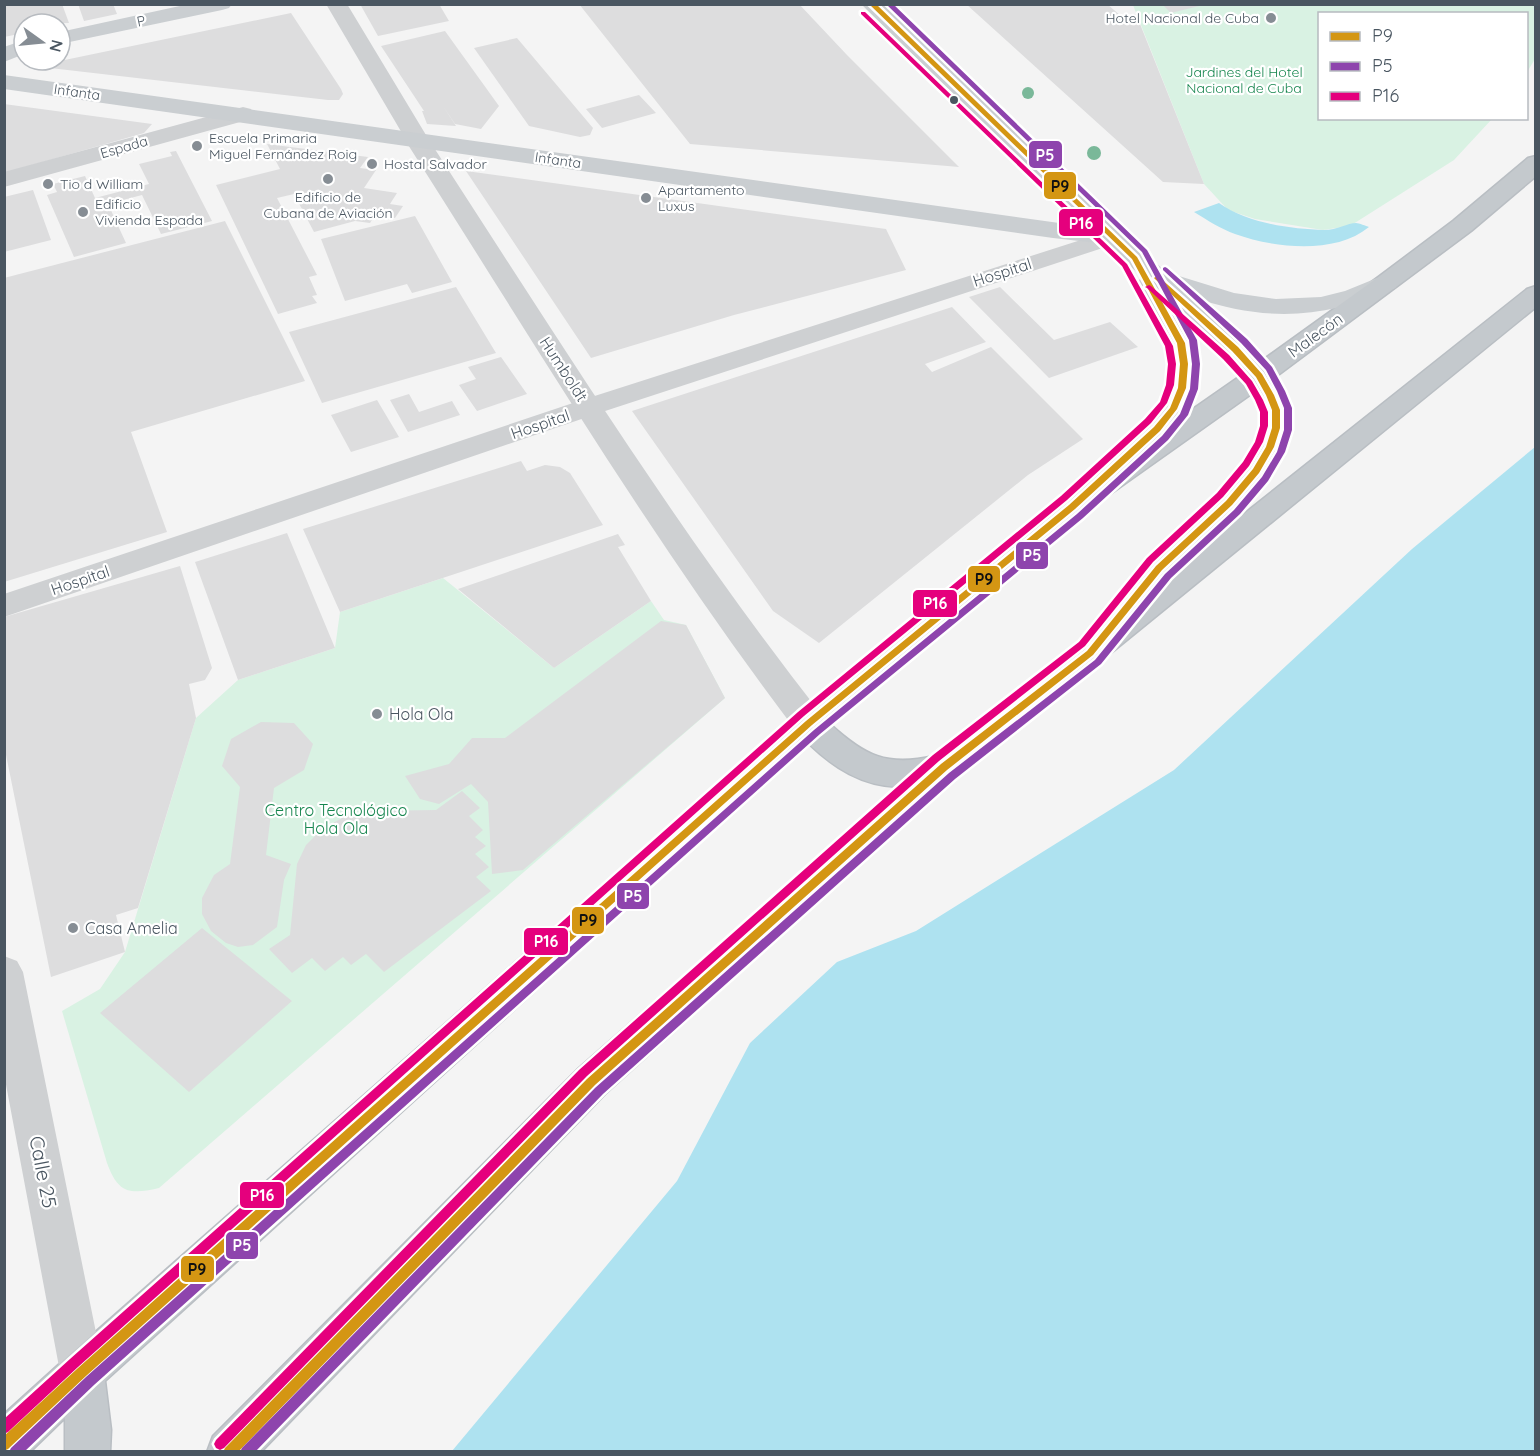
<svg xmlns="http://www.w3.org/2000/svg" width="1540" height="1456" viewBox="0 0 1540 1456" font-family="Quicksand,sans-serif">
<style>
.green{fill:#d9f2e3}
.water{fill:#aee2f0}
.building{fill:#ddddde}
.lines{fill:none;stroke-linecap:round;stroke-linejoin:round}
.trunk-casing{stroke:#b9bec3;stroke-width:3}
.minor{fill:#ced0d2;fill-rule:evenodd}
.tertiary{fill:#ced0d2;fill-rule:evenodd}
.primary{fill:#caced1;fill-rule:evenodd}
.trunk{fill:#c4c9cd;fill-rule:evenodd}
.bus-1-casing{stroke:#fff;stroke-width:5}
.bus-2-casing{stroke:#fff;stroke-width:5}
.bus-3-casing{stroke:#fff;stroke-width:5}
.bus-1{fill:#d49613;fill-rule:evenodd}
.bus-2{fill:#8e44ad;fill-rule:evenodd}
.bus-3{fill:#e5007d;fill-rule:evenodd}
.tree{fill:#7ab899}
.poi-dot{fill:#868d94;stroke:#fff;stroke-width:2}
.bus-dot{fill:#4a5661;stroke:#fff;stroke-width:2}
.labels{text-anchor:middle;stroke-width:4.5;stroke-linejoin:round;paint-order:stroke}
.far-poi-label{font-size:14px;fill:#4a5661;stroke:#fff;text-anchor:start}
.far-street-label{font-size:14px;fill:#4a5661;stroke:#fff}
.far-park-label{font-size:14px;fill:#17864f;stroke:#fff}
.street-label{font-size:16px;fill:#4a5661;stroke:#fff}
.poi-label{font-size:16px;fill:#4a5661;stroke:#fff;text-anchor:start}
.park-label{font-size:16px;fill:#17864f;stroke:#fff}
.near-street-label{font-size:20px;fill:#4a5661;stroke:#fff}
.line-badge{stroke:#fff;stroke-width:2}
.badge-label{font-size:16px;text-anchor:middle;font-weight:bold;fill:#fff}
.pale-badge-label{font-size:16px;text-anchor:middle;font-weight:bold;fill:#111}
</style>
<rect width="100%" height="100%" fill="#f4f4f4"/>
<path class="green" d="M1133,5H1535V59L1527,72L1526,14H1320V118L1492,119L1454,160L1350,226L1323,230L1255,219L1228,210L1204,184Z
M443,578L554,668L651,601L664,620L686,625L725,698L159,1188C129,1195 118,1193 107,1163L62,1011L100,989L125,952L196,718L238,680L335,648L340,612Z"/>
<path class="water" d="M1219,203C1247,223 1290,229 1324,230C1337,230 1348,223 1356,223C1359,223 1366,226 1369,227C1335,255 1274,248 1235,234C1221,229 1207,220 1194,212Z
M1535,447V1451H452L677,1181L750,1043L837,962L916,931L1174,770L1412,549Z"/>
<path class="building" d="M4,4H62L69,23L24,24V33L4,37Z
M78,4H113L117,14L84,21Z
M360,4H439L449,21L378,36Z
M579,4H799L847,55L959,167L690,144Z
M966,4H1107L1121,16L1136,14L1204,184L1163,182Z
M1162,4H1202L1203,5L1171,13Z
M291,13L341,89L343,94L339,100H328L50,68L55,62Z
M445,31L499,106L481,129L455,124L443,106L456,126L427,124L422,111H424L381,46Z
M517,38L593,128L590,135L580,137L529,126L474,48Z
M639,95L656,113L602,128L586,109Z
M4,104L152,124L144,133L4,173Z
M267,144L368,157L360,168L376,170L364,188L397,193L390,204L403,206L395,218L375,215L370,223L355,221L314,232L294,194L277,198L317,275L309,277L317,295L312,296L317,303L278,314L216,185L280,169Z
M176,151L212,221L161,234L142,195L108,204L126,243L74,257L47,195L57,192L53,184L85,176L95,198L149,184L139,164L172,156L170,152Z
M466,171L886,229L906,270L734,315L591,358Z
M33,190L51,240L4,252V197Z
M415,216L452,282L412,293L407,284L345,301L321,239Z
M225,221L305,381L131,432L167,532L4,582V278Z
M456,287L496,353L322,403L289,332Z
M1000,287L1054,340L1110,322L1138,347L1049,378L969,297Z
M952,307L986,342L925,364L932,372L991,347L1083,439L1028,475L819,643L773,611L632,411Z
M501,357L527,394L477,411L459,385L476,379L468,367Z
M409,394L419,412L452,401L460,415L408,432L390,400Z
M377,400L399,437L351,452L331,415Z
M521,461L527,471L545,465L560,467L570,473L603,525L340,612L303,529Z
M287,533L335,648L238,680L195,562Z
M618,534L625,545L618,547L651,601L554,668L458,589Z
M180,566L212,668L205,680L189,684L196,718L138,908L116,915L125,952L51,977L4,745V617Z
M661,621L686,625L725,698L523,870L492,874L488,802L471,784L439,804L420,799L405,776L449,764L472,738H505Z
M261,722L294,723L313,744L304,770L274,788L266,855L291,864L284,880L277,927L253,945L238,947L226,943L211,931L202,914V898L214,875L230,864L240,787L222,766L231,739Z
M462,791L480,808L469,816L483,830L475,837L486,846L475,854L489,867L476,877L491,891L384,972L366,954L351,965L343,957L325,971L312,958L292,973L269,949L290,935L297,864L306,845L322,829L344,817L367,811L436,810Z
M202,928L292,1001L189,1092L100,1013Z"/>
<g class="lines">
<g class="trunk-casing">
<path id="trunk" d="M1536,156V176L1471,231L1274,378C1282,391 1290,405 1290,421C1291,471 1219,529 1186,560L1527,289L1536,286V307L1101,661L956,776L605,1094L261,1452H207L213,1436L577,1070L899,787C862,786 834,768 808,743L105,1381L111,1430L110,1452H65V1418L30,1452H4V1414L67,1357L797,714L1062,500L1249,370L1377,278L1453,221L1528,158ZM1254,392C1260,403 1264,415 1262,428C1250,494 1152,540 1118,600L1124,608L934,756C887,767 865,756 830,724L1082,514Z"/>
</g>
<path class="minor" d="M326,4H347L429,140L425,145L417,147L409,145Z
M243,107L251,109L254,114L251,119L4,187V172Z
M1112,230L1121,232L1124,237L1121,242L599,413L4,617V594L579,401Z"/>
<path class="tertiary" d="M417,133L425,135L429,140C555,334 678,532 821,714L825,723L821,732L809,736L797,732C654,544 532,339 405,140L409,135Z
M4,956L17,961L23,972L104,1372L97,1387L82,1394L67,1387L60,1372L4,1074Z"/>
<path class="primary" d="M189,4H232L229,8L222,10L60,44V32Z
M861,4H884L1064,179L1166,272L1234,293L1276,299L1321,297L1345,291L1377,278L1386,275L1395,278L1399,283L1395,288C1325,319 1267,322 1195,298L1244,343L1273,376L1269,382L1259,385L1249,382L1226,355L1180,312C1193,335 1201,360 1194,387C1186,421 1156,448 1131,470C1124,476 1117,485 1110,488C1103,490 1098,489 1092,487L1088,480L1092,473C1133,437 1187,399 1165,336C1159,317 1146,300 1136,283L1142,277L1106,244L1053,238L4,89V75L1088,227Z
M24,40V54L4,62V47Z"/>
<use href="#trunk" class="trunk"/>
<g class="bus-1-casing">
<path id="bus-1" d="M869,4H876L1137,257L1185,343L1188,364L1186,388L1177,409L1160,431L1075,509L812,725L86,1376L8,1449L4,1451V1436L78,1368L806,721L1069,505L1154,427L1170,408L1178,388L1180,364L1177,343L1132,259Z
M1157,276L1159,277L1238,347L1262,374L1274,395L1280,410V428L1274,447L1259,473L1232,505L1162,570L1093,655L947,770L595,1085L238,1452H223L225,1448L587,1079L941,764L1087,651L1156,566L1226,501L1253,469L1266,447L1272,428V410L1266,395L1256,377L1232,351L1155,279L1154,278Z"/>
</g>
<g class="bus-2-casing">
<path id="bus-2" d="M886,4H893L1147,250L1197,340L1200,364L1198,389L1188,415L1168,440L1083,518L820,734L94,1385L24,1452H9L11,1448L86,1377L814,730L1077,514L1162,436L1180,414L1190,389L1192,364L1189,340L1142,252Z
M1165,267L1167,268L1247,339L1272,367L1285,391L1292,408V430L1285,452L1268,481L1240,514L1171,578L1101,664L955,779L603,1094L255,1452H240L242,1448L595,1088L949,773L1095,660L1165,574L1234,510L1262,477L1277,452L1284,430V408L1277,391L1266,370L1241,343L1163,270V268Z"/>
</g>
<g class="bus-3-casing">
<path id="bus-3" d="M861,12H865L1127,264L1173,346L1176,364L1174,385L1167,403L1151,423L1067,500L804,716L78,1367L8,1432L4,1434V1419L70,1359L798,712L1061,496L1145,419L1160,402L1166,385L1168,364L1165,346L1122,266L861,14Z
M1149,285L1151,286L1229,355L1252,381L1263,400L1268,412V426L1263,442L1249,466L1223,497L1153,562L1085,646L939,761L587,1076L224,1448L220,1450L216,1448L214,1444L216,1440L579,1070L933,755L1079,642L1147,558L1217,493L1243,462L1255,442L1260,426V412L1255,400L1246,384L1223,359L1147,288L1145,287Z"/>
</g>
<use href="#bus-1" class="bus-1"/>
<use href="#bus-2" class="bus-2"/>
<use href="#bus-3" class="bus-3"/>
</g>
<g class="tree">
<circle cx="1028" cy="93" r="6"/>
<circle cx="1094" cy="153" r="7"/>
</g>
<g class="poi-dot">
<circle cx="1271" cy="18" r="6"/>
<circle cx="197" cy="146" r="6"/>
<circle cx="372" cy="164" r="6"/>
<circle cx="328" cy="179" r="6"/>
<circle cx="48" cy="184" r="6"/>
<circle cx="646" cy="198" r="6"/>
<circle cx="83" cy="212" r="6"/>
<circle cx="377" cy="714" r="6"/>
<circle cx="73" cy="928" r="6"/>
</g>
<circle class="bus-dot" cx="954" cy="100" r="5"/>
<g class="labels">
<g class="far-poi-label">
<text x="1259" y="23" text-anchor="end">Hotel Nacional de Cuba</text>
<text x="209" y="143">Escuela Primaria<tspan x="209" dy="16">Miguel Fernández Roig</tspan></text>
<text x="384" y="169">Hostal Salvador</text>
<text x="60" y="189">Tio d William</text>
<text x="658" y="195">Apartamento<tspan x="658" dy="16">Luxus</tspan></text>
<text x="328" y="202" text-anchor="middle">Edificio de<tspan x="328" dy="16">Cubana de Aviación</tspan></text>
<text x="95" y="209">Edificio<tspan x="95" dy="16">Vivienda Espada</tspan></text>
</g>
<g class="far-street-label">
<text transform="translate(141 21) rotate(-12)" y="5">P</text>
<text transform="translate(77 92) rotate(8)" y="5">Infanta</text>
<text transform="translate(124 147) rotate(-16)" y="5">Espada</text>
<text transform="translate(558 160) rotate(8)" y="5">Infanta</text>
</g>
<g class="far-park-label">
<text x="1244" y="77">Jardines del Hotel<tspan x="1244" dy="16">Nacional de Cuba</tspan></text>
</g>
<g class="street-label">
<text transform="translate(1002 272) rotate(-18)" y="6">Hospital</text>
<text transform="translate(1315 335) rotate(-36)" y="6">Malecón</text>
<text transform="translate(564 369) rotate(57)" y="6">Humboldt</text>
<text transform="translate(540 424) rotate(-19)" y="6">Hospital</text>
<text transform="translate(80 580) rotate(-19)" y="6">Hospital</text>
</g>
<g class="poi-label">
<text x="389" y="720">Hola Ola</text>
<text x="85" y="934">Casa Amelia</text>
</g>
<g class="park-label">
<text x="336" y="816">Centro Tecnológico<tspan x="336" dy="18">Hola Ola</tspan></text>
</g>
<g class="near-street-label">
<text transform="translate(43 1172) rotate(79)" y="7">Calle 25</text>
</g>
</g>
<g class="line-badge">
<rect x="1028" y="140" width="35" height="29" rx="6" fill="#8e44ad"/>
<rect x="1043" y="171" width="34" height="29" rx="6" fill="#d49613"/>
<rect x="1058" y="208" width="46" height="29" rx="6" fill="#e5007d"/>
<rect x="1015" y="541" width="34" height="29" rx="6" fill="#8e44ad"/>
<rect x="967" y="565" width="34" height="28" rx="6" fill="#d49613"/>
<rect x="912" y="589" width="46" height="29" rx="6" fill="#e5007d"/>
<rect x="616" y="882" width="34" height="28" rx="6" fill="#8e44ad"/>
<rect x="571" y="906" width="34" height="29" rx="6" fill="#d49613"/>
<rect x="523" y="927" width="46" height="29" rx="6" fill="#e5007d"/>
<rect x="239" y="1181" width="46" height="28" rx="6" fill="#e5007d"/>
<rect x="225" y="1231" width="34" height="29" rx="6" fill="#8e44ad"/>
<rect x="180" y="1255" width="35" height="28" rx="6" fill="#d49613"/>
</g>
<g class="badge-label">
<text x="1045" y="161">P5</text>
<text x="1081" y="229">P16</text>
<text x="1032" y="561">P5</text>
<text x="935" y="609">P16</text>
<text x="633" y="902">P5</text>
<text x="546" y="947">P16</text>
<text x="262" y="1201">P16</text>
<text x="242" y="1251">P5</text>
</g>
<g class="pale-badge-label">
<text x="1060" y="192">P9</text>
<text x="984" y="585">P9</text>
<text x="588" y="926">P9</text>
<text x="197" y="1275">P9</text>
</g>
<rect width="1540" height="1456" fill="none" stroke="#4a5661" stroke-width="12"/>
<rect x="1318" y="12" width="210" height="108" fill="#ffffff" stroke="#b7bbc0" stroke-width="1.5"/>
<rect x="1330" y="32" width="30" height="9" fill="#d49613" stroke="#b7bbc0" stroke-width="1.5"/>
<text x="1372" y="42" font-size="18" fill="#4a5661">P9</text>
<rect x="1330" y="62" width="30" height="9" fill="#8e44ad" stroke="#b7bbc0" stroke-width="1.5"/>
<text x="1372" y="72" font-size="18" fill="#4a5661">P5</text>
<rect x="1330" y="92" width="30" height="9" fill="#e5007d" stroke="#b7bbc0" stroke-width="1.5"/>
<text x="1372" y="102" font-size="18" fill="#4a5661">P16</text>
<g transform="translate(42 42) rotate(105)"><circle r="28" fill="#ffffff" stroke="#b7bbc0" stroke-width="1.5"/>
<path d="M0-4.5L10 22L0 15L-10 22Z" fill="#868d94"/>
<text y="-9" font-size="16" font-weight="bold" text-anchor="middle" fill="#4a5661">N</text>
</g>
</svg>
